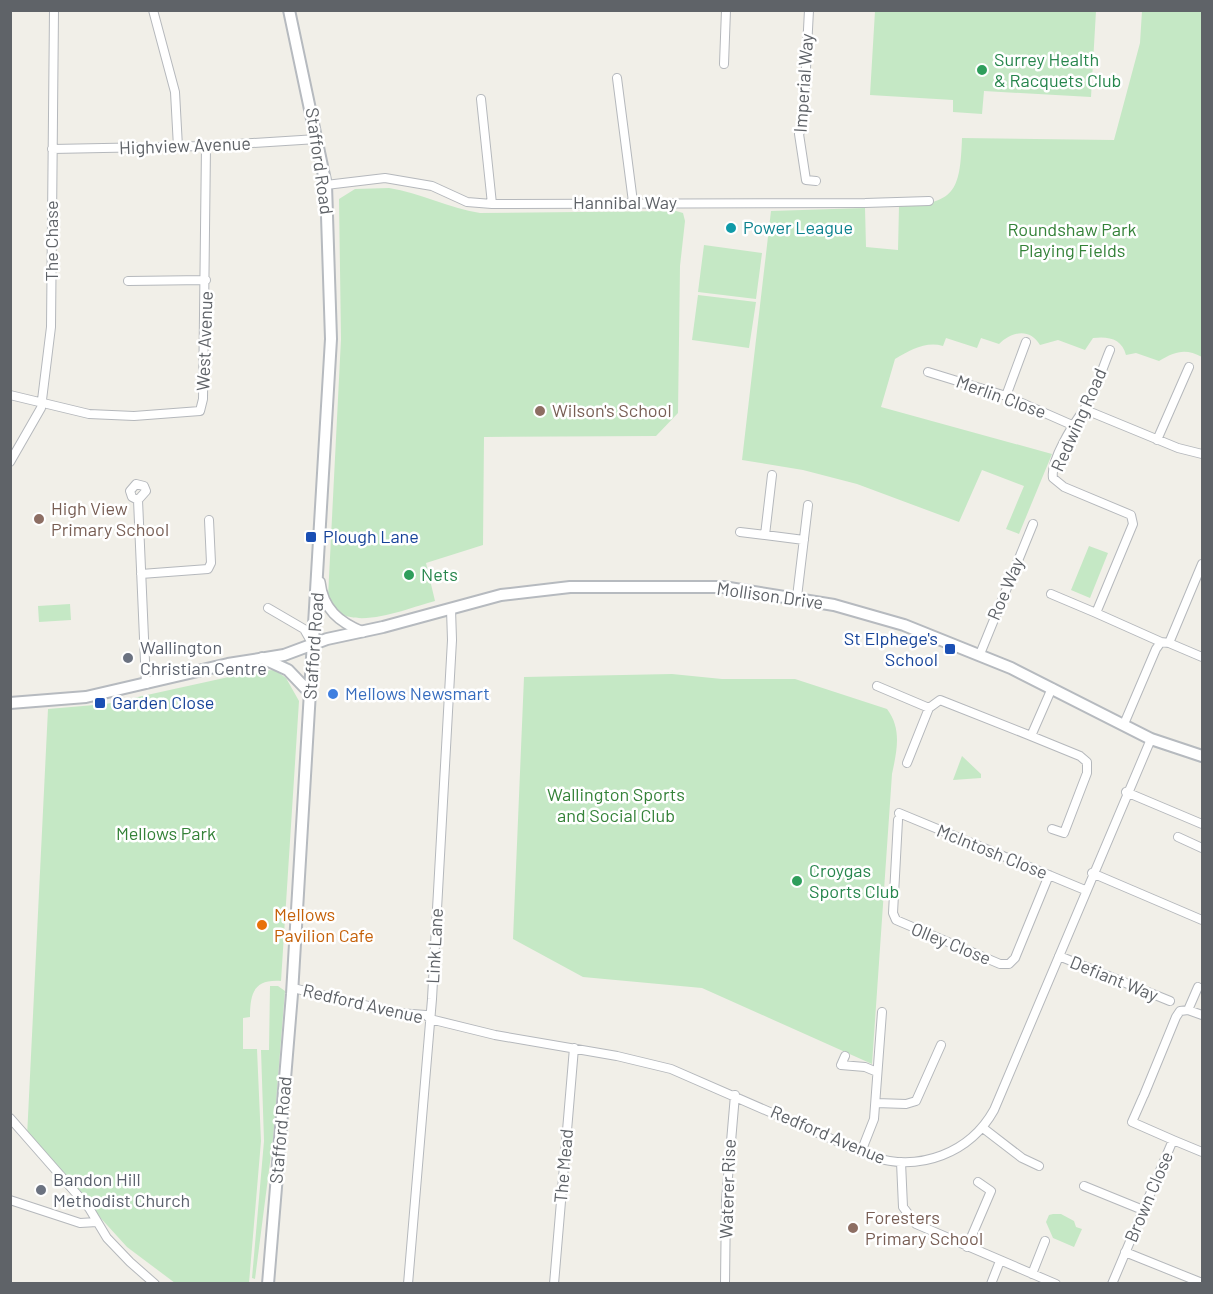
<svg xmlns="http://www.w3.org/2000/svg" width="1213" height="1294" viewBox="0 0 1213 1294" font-family="Barlow,sans-serif">
<style>
.green{fill:#c5e8c5}
.lines{fill:none;stroke-linecap:round;stroke-linejoin:round}
.minor-casing{stroke:#b5b8bc;stroke-width:10}
.tertiary-casing{stroke:#b5b8bc;stroke-width:12}
.secondary-casing{stroke:#b6babf;stroke-width:14}
.minor{stroke:#fff;stroke-width:8}
.tertiary{stroke:#fff;stroke-width:9}
.secondary{stroke:#fff;stroke-width:10}
.leisure-dot{fill:#2e9e5b;stroke:#fff;stroke-width:2}
.culture-dot{fill:#0f9aa8;stroke:#fff;stroke-width:2}
.education-dot{fill:#8d6e63;stroke:#fff;stroke-width:2}
.transit-dot{fill:#1a4fb4;stroke:#fff;stroke-width:2}
.worship-dot{fill:#6b7280;stroke:#fff;stroke-width:2}
.shop-dot{fill:#3f7fe0;stroke:#fff;stroke-width:2}
.food-dot{fill:#e8710a;stroke:#fff;stroke-width:2}
.labels{text-anchor:middle;stroke-width:5;stroke-linejoin:round;paint-order:stroke}
.leisure-label{font-size:18px;fill:#27864d;stroke:#fff;text-anchor:start}
.street-label{font-size:18px;fill:#5f6368;stroke:#fff}
.culture-label{font-size:18px;fill:#0d838f;stroke:#fff;text-anchor:start}
.park-label{font-size:18px;fill:#348238;stroke:#fff}
.education-label{font-size:18px;fill:#785e54;stroke:#fff;text-anchor:start}
.transit-label{font-size:18px;fill:#164399;stroke:#fff;text-anchor:start}
.worship-label{font-size:18px;fill:#5b616d;stroke:#fff;text-anchor:start}
.shop-label{font-size:18px;fill:#366cbe;stroke:#fff;text-anchor:start}
.food-label{font-size:18px;fill:#c56008;stroke:#fff;text-anchor:start}
</style>
<rect width="100%" height="100%" fill="#f1efe8"/>
<path class="green" d="M875,11H1096L1091,97L984,91L982,114L953,112V100L870,95Z
M1142,11H1202V357C1186,348 1175,351 1159,361L1136,353L1126,355C1122,339 1109,336 1093,338L1085,350L1058,340L1040,345C1030,328 1012,331 999,344L981,338L977,348L946,338L943,346C926,341 910,350 895,359L881,407L1052,454L1019,534L1006,529L1024,486L982,470L959,522L857,484L803,470L742,460L771,211L865,208L866,247L898,250L899,206C955,204 960,192 962,138L1114,140L1140,43Z
M389,188C420,193 449,208 480,213L676,211L683,213L685,221L680,266L678,413L656,436L484,437L483,545L426,563L435,601C407,608 341,638 328,597L341,339L339,199L355,189Z
M704,245L762,253L756,299L698,292Z
M698,295L756,302L749,348L692,340Z
M1089,546L1108,553L1090,598L1071,590Z
M70,604L71,620L39,622L38,606Z
M275,670L286,678L299,701L281,981C254,979 250,993 250,1017L243,1018V1049H257L261,1141L249,1283H175L127,1247L27,1137L48,709L106,704L256,671Z
M672,674L722,679H795L887,709C902,729 897,750 892,774L872,1064L702,988L583,977L513,939L524,677Z
M962,756L981,774V778L953,780Z
M270,986H278L285,991L273,1139L255,1279L252,1278L264,1141L261,1050H269Z
M1053,1214H1061L1074,1221L1076,1227L1082,1229L1074,1247L1053,1238L1046,1222L1049,1215Z"/>
<g class="lines">
<g class="minor-casing">
<path id="minor" d="M153,10L175,92L178,147
M809,10L803,126L799,134L806,180L816,181
M724,64L726,10
M617,78L633,202
M481,99L492,204
M52,149L206,146L317,139
M326,185L385,178L432,186L467,202L492,204L865,203L929,201
M128,281L206,280
M1110,350C1102,369 1095,394 1083,411C1073,425 1050,460 1053,478L1064,487L1131,515L1133,524L1096,613L1161,642
M928,372L1006,396L1072,425
M10,395L89,414L134,416L200,411L203,399L206,146
M1006,396L1026,342
M1083,412L1093,413L1178,448L1202,454
M1157,440L1189,367
M10,462L41,408L51,327L54,10
M138,500L146,491L144,486L136,484L130,491L132,497L138,500L146,684
M740,532L765,535L772,475
M765,535L804,540
M141,574L208,569L211,563L209,520
M1051,594L1096,613
M797,597L808,505
M268,608L304,629L312,643
M1169,643L1202,657
M980,654L1033,524
M877,686L929,708
M1052,688L1031,736L1080,756L1087,762V773L1064,833L1052,829
M1124,724L1156,649L1161,642L1169,643L1202,564
M907,763L929,708L940,700L1031,736
M1126,792L1202,824
M899,813L1085,890
M898,820L893,913L896,920L1000,964H1009L1015,958L1049,875
M1178,837L1202,848
M1092,873L1202,920
M1059,956L1170,1001
M293,988L398,1013L426,1015L430,1019L495,1035L617,1056L671,1069L873,1157C920,1172 970,1153 994,1110L1151,739
M1188,1010L1202,1015
M845,1056L841,1065L865,1067L877,1072
M1144,1095L1176,1017L1180,1011L1188,1010L1198,987
M1143,1097L1132,1122L1173,1140
M876,1103L906,1104L916,1101L941,1045
M10,1118L89,1208L107,1238L130,1262L155,1284
M983,1128L1022,1158L1039,1166
M861,1152L874,1119L882,1012
M901,1162L903,1207L916,1224L1056,1284
M1084,1186L1143,1210
M10,1200L80,1223L97,1222
M967,1247L991,1191L978,1182
M1125,1252L1202,1283
M1032,1274L1045,1241
M408,1284L432,999L452,640L451,609
M554,1284L574,1048
M725,1284L726,1200L735,1095
M991,1284L1000,1261
M1112,1284L1173,1140L1202,1152"/>
</g>
<g class="tertiary-casing">
<path id="tertiary" d="M320,582C323,609 339,622 363,632"/>
</g>
<g class="secondary-casing">
<path id="secondary" d="M262,658L288,670L310,693
M10,703L86,697L228,664L284,655L327,639L383,627L501,595L570,587H723L834,605L904,625L1011,668L1151,739L1202,756
M268,1284L292,994L331,339L326,185L289,10"/>
</g>
<use href="#minor" class="minor"/>
<use href="#tertiary" class="tertiary"/>
<use href="#secondary" class="secondary"/>
</g>
<g class="leisure-dot">
<circle cx="982" cy="70" r="6"/>
<circle cx="409" cy="575" r="6"/>
<circle cx="797" cy="881" r="6"/>
</g>
<circle class="culture-dot" cx="731" cy="228" r="6"/>
<g class="education-dot">
<circle cx="540" cy="411" r="6"/>
<circle cx="39" cy="519" r="6"/>
<circle cx="853" cy="1228" r="6"/>
</g>
<g class="transit-dot">
<rect x="305" y="531" width="12" height="12" rx="3"/>
<rect x="944" y="643" width="12" height="12" rx="3"/>
<rect x="94" y="697" width="12" height="12" rx="3"/>
</g>
<g class="worship-dot">
<circle cx="128" cy="658" r="6"/>
<circle cx="41" cy="1190" r="6"/>
</g>
<circle class="shop-dot" cx="333" cy="694" r="6"/>
<circle class="food-dot" cx="262" cy="925" r="6"/>
<g class="labels">
<g class="leisure-label">
<text x="994" y="66">Surrey Health<tspan x="994" dy="21">&amp; Racquets Club</tspan></text>
<text x="421" y="581">Nets</text>
<text x="809" y="877">Croygas<tspan x="809" dy="21">Sports Club</tspan></text>
</g>
<g class="street-label">
<text transform="translate(804 83) rotate(-86)" y="6">Imperial Way</text>
<text transform="translate(185 146) rotate(-2)" y="6">Highview Avenue</text>
<text transform="translate(319 161) rotate(82)" y="6">Stafford Road</text>
<text x="625" y="209">Hannibal Way</text>
<text transform="translate(52 241) rotate(-90)" y="6">The Chase</text>
<text transform="translate(205 341) rotate(-88)" y="6">West Avenue</text>
<text transform="translate(1001 397) rotate(20)" y="6">Merlin Close</text>
<text transform="translate(1079 420) rotate(-66)" y="6">Redwing Road</text>
<text transform="translate(1006 589) rotate(-67)" y="6">Roe Way</text>
<text transform="translate(770 596) rotate(8)" y="6">Mollison Drive</text>
<text transform="translate(314 646) rotate(-86)" y="6">Stafford Road</text>
<text transform="translate(992 852) rotate(22)" y="6">McIntosh Close</text>
<text transform="translate(951 944) rotate(22)" y="6">Olley Close</text>
<text transform="translate(435 946) rotate(-87)" y="6">Link Lane</text>
<text transform="translate(1114 979) rotate(22)" y="6">Defiant Way</text>
<text transform="translate(363 1004) rotate(13)" y="6">Redford Avenue</text>
<text transform="translate(281 1130) rotate(-85)" y="6">Stafford Road</text>
<text transform="translate(828 1135) rotate(23)" y="6">Redford Avenue</text>
<text transform="translate(564 1166) rotate(-85)" y="6">The Mead</text>
<text transform="translate(728 1189) rotate(-88)" y="6">Waterer Rise</text>
<text transform="translate(1149 1197) rotate(-67)" y="6">Brown Close</text>
</g>
<g class="culture-label">
<text x="743" y="234">Power League</text>
</g>
<g class="park-label">
<text x="1072" y="236">Roundshaw Park<tspan x="1072" dy="21">Playing Fields</tspan></text>
<text x="616" y="801">Wallington Sports<tspan x="616" dy="21">and Social Club</tspan></text>
<text x="166" y="840">Mellows Park</text>
</g>
<g class="education-label">
<text x="552" y="417">Wilson's School</text>
<text x="51" y="515">High View<tspan x="51" dy="21">Primary School</tspan></text>
<text x="865" y="1224">Foresters<tspan x="865" dy="21">Primary School</tspan></text>
</g>
<g class="transit-label">
<text x="323" y="543">Plough Lane</text>
<text x="938" y="645" text-anchor="end">St Elphege's<tspan x="938" dy="21">School</tspan></text>
<text x="112" y="709">Garden Close</text>
</g>
<g class="worship-label">
<text x="140" y="654">Wallington<tspan x="140" dy="21">Christian Centre</tspan></text>
<text x="53" y="1186">Bandon Hill<tspan x="53" dy="21">Methodist Church</tspan></text>
</g>
<g class="shop-label">
<text x="345" y="700">Mellows Newsmart</text>
</g>
<g class="food-label">
<text x="274" y="921">Mellows<tspan x="274" dy="21">Pavilion Cafe</tspan></text>
</g>
</g>
<rect width="1213" height="1294" fill="none" stroke="#5f6368" stroke-width="24"/>
</svg>
